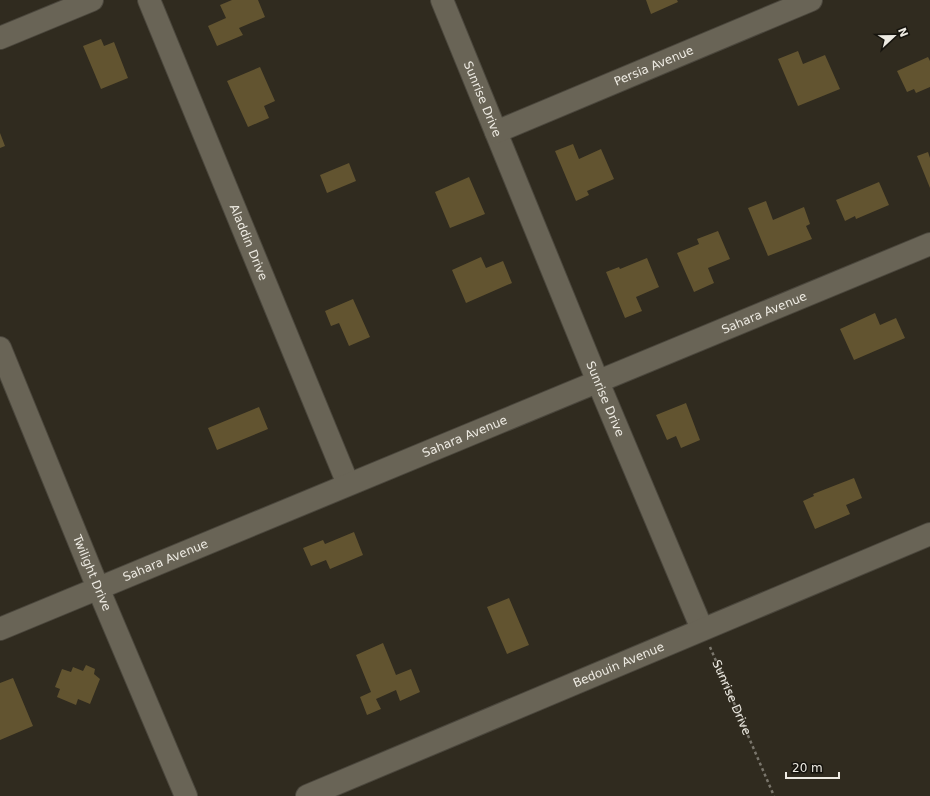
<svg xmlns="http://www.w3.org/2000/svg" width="930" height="796" viewBox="0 0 930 796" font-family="'DejaVu Sans',sans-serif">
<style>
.building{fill:#625430}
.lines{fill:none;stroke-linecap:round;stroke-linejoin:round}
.minor-casing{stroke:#4b473d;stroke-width:24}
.path{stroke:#7a766c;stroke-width:2.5;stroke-dasharray:3 3;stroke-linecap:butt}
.minor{stroke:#696456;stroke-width:22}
.labels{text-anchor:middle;stroke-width:3;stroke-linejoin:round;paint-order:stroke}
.street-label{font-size:12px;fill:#eeebe3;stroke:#16140e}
</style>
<rect width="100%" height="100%" fill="#302b1f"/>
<path class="building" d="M232,0H258L265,17L239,28L243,35L217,46L208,26L226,18L220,5Z
M646,0H677L678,2L651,14Z
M101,39L104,46L114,42L128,78L101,89L83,46Z
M798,51L803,64L825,55L840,89L798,106L778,59Z
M928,57L930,61V87L916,93L914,89L907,92L897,71Z
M260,67L275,101L264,106L269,118L248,127L227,81Z
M0,133L5,146L0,148Z
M573,144L579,159L601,149L614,179L587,191L589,195L576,201L555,151Z
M928,152L930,158V188L917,156Z
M349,163L356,181L327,193L320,175Z
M469,177L485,214L450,228L435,192Z
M879,182L889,205L856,219L855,216L845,221L836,200Z
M766,201L773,220L804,207L810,224L806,226L812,239L768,256L748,208Z
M718,231L730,259L708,268L714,283L694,292L677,253L699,244L697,239Z
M481,257L486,268L503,261L512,283L466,303L452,270Z
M647,258L659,287L636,297L642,311L625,318L606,272L619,267L620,269Z
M353,299L370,337L349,346L339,323L331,326L325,311Z
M875,313L880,325L896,318L905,338L854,360L840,329Z
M686,403L700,440L681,448L676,436L667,440L656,415Z
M259,407L268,429L217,450L208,428Z
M854,478L862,498L846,505L850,514L815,529L803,501L814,496L813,494Z
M354,532L363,555L330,569L326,560L311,566L303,548L323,540L325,544Z
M509,598L529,645L507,654L487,607Z
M383,643L396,675L411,669L420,692L400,701L396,690L376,699L381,709L367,715L360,697L371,692L356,655Z
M86,665L95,669L94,674L100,679L90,704L78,699L76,705L57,697L60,689L55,687L62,669L71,672L73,667L83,671Z
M13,678L33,726L0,740V683Z"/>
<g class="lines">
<g class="minor-casing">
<g id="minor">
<path id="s2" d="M149,0L348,484"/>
<path id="s3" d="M442,0L598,382L702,629"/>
<path d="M0,38L92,0"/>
<path id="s4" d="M496,132L811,0"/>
<path id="s5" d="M0,348L98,588L186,796"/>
<path id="s6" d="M0,629C310,500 620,373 930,244"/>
<path id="s7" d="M307,796L930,534"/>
</g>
</g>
<path class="path" id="s1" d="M710,647L774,796"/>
<use href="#minor" class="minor"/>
</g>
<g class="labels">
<g class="street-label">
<text dy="4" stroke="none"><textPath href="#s4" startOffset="171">Persia Avenue</textPath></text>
<text dy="4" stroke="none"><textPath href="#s3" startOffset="107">Sunrise Drive</textPath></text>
<text dy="4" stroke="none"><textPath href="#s2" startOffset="262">Aladdin Drive</textPath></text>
<text dy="4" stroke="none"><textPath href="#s6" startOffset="827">Sahara Avenue</textPath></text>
<text dy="4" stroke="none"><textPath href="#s3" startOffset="431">Sunrise Drive</textPath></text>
<text dy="4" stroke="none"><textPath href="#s6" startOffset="503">Sahara Avenue</textPath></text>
<text dy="4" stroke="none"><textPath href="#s6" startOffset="179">Sahara Avenue</textPath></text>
<text dy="4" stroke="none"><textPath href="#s5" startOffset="243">Twilight Drive</textPath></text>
<text dy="4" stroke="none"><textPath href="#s7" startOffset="338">Bedouin Avenue</textPath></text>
<text dy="4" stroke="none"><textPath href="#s1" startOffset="55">Sunrise Drive</textPath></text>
</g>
</g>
<g transform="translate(894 36) rotate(68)" stroke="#16140e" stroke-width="3" paint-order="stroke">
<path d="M0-3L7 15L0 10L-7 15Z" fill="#eeebe3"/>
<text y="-6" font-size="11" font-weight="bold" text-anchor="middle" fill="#eeebe3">N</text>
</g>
<path d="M786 772v6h53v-6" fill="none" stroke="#eeebe3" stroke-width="2"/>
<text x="792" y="772" font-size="12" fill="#eeebe3" stroke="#16140e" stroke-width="3" paint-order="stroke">20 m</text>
</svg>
